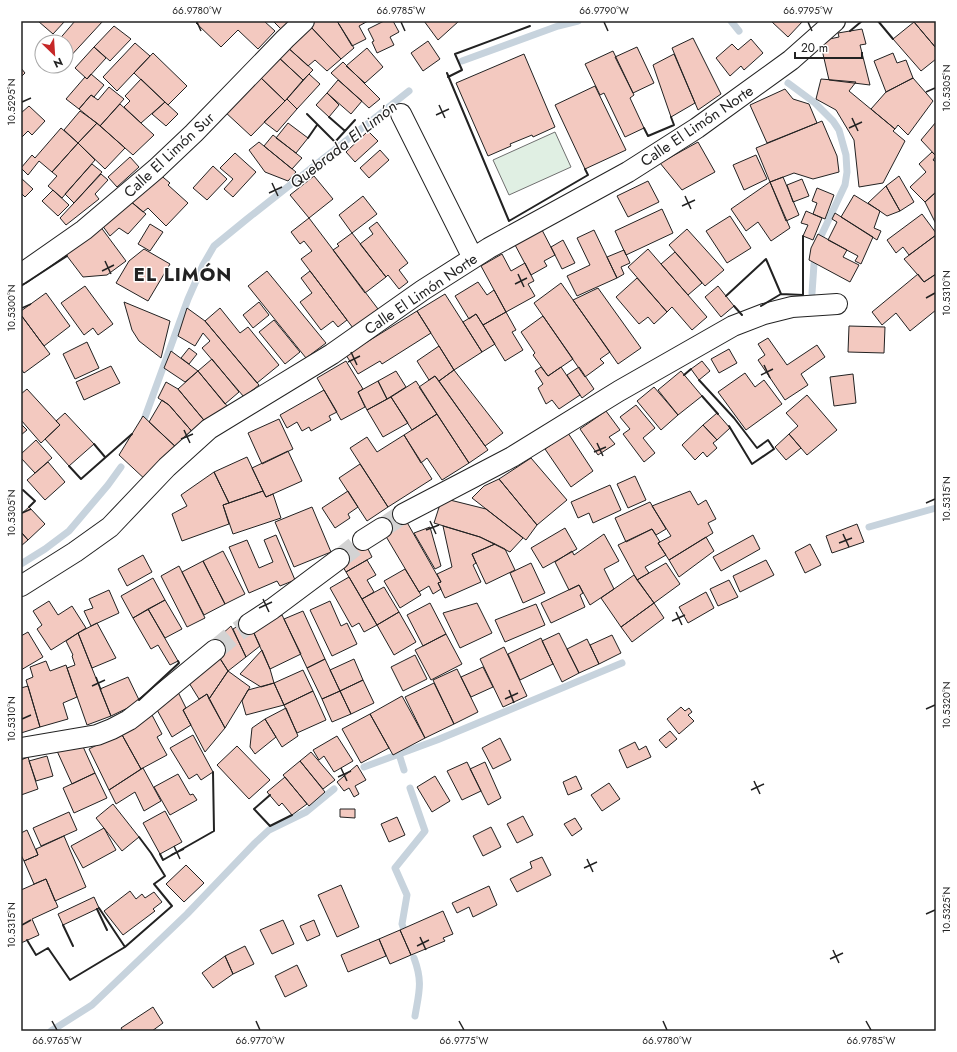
<svg xmlns="http://www.w3.org/2000/svg" width="957" height="1052" viewBox="0 0 957 1052" font-family="Jost,sans-serif">
<style>
.green{fill:#e0efe3;stroke:#6f6f6f}
.lines{fill:none;stroke-linecap:round;stroke-linejoin:round}
.stream{stroke:#c7d3dd;stroke-width:7}
.building{fill:#f3c9c0;stroke:#222}
.minor-tunnel{stroke:#d3d3d3;stroke-width:20;stroke-dasharray:20 10;stroke-linecap:butt}
.minor-casing{stroke:#222;stroke-width:22}
.minor{stroke:#fff;stroke-width:20}
.wall{stroke:#222;stroke-width:2}
.ticks{fill:none;stroke:#222;stroke-width:1.5}
.labels{text-anchor:middle;stroke-width:3;stroke-linejoin:round;paint-order:stroke}
.street-label{font-size:15px;fill:#222;stroke:#fff}
.water-label{font-size:16px;font-style:italic;fill:#222;stroke:#fff}
.district-label{font-size:19px;font-weight:bold;letter-spacing:1px;fill:#222;stroke:#fff}
.neatline{fill:none;stroke:#222;stroke-width:1.5}
.ticks-label{font-size:10px;text-anchor:middle;fill:#222}
</style>
<rect width="100%" height="100%" fill="#fff"/>
<path class="green" d="M555,132L571,167L509,195L493,160Z"/>
<g class="lines">
<path class="stream" d="M731,21L739,31
M462,61L558,26L578,21
M788,83L815,103L833,121L839,130L846,155L847,172L845,185L821,236
M812,293L814,264
M145,417L188,299L203,265L214,246L247,219L409,91
M869,527L936,508
M21,564L45,549L69,531L108,485L121,467
M399,754L404,770
M364,767L437,740L622,663
M403,927L402,924L407,895L395,868L425,831L410,788
M414,958C423,982 419,992 415,1016
M51,1031L92,1005L187,914L255,843L269,830L306,812L334,789"/>
</g>
<path class="building" d="M38,21H65L53,34Z
M75,21H103L67,60L66,59V42H57Z
M198,21H264L275,31L258,49L238,30L221,47L196,23Z
M273,21H291L282,30Z
M315,21H337L354,48L341,59L309,25Z
M337,21H368L359,26L366,39L352,46Z
M384,21H393L399,32L390,37L394,45L377,53L372,42L374,41L368,29Z
M424,21H459L438,40Z
M771,21H803L788,37Z
M913,21H936V48L914,22Z
M914,22L936,48V59L921,71L893,39Z
M114,26L131,39L110,61L94,47Z
M311,27L341,59L327,71L315,60L308,66L286,46Z
M862,29L866,44L860,45L870,85L829,80L820,41L839,37L838,33Z
M693,38L721,94L698,110L672,48Z
M751,39L763,53L744,70L741,66L730,76L716,58L732,44L738,50Z
M428,41L440,59L423,71L411,53Z
M135,43L150,56L117,91L103,77Z
M286,46L313,70L303,80L277,56Z
M94,47L106,58L87,79L75,68Z
M637,47L654,83L633,93L615,57Z
M367,48L383,67L365,83L346,66Z
M613,51L634,95L630,98L644,128L625,137L604,93L600,95L585,64Z
M153,53L187,86L168,105L134,73Z
M893,53L897,63L906,60L913,78L886,92L874,61Z
M524,54L555,127L533,137L532,135L510,144L511,146L488,156L456,83Z
M674,54L695,103L671,117L653,65Z
M277,56L303,80L285,101L259,76Z
M343,62L380,99L369,108L331,73Z
M21,68L25,73L21,77Z
M91,74L104,85L94,97L91,95L79,109L66,99L85,77L87,79Z
M309,74L320,84L297,109L287,99Z
M259,76L285,101L251,136L224,111Z
M913,78L933,101L908,135L898,125L895,129L871,109L886,92Z
M141,79L165,102L141,123L124,107L130,101L125,96Z
M821,79L856,82L849,91L895,129L893,131L905,141L883,183L859,187L854,140L836,110L816,99Z
M338,80L362,101L351,114L327,93Z
M595,86L626,150L585,169L555,105Z
M109,87L124,99L100,126L79,109L91,95L98,100Z
M785,89L793,99L809,104L817,123L767,143L750,105Z
M327,93L339,105L329,117L316,105Z
M287,99L297,109L277,132L264,122Z
M165,102L178,114L166,126L152,114Z
M120,104L154,135L133,155L100,126Z
M29,106L45,121L32,135L28,131L21,138V113Z
M80,111L97,123L78,143L64,130Z
M822,121L837,156L839,172L813,179L794,173L770,182L756,148Z
M936,122V156L921,140Z
M97,123L125,148L105,169L78,143Z
M288,123L308,138L296,153L276,138Z
M61,128L78,143L52,172L39,161L28,175L21,168L32,155L35,158Z
M368,131L378,141L355,162L346,152Z
M273,135L302,158L292,169L264,146Z
M259,142L296,172L288,181L265,172L249,150Z
M698,142L715,172L682,190L660,163Z
M78,143L95,160L62,198L48,186L57,176L52,172Z
M380,150L389,160L369,178L360,168Z
M932,152L936,156L933,160L936,162V192L925,202L910,187L926,172L919,164Z
M235,153L256,172L233,197L224,189L233,179L220,168Z
M756,155L767,179L744,190L733,165Z
M130,157L139,167L117,187L108,177Z
M92,164L102,172L74,203L65,194Z
M213,166L227,179L207,200L193,188Z
M158,173L170,183L168,185L188,203L166,226L148,208L143,212L129,200Z
M101,174L108,180L95,194L99,199L66,225L60,218Z
M314,176L333,199L309,218L290,195Z
M899,176L914,202L900,211L886,186Z
M783,177L799,215L786,221L770,182Z
M21,178L33,189L25,197L21,193Z
M802,179L809,196L793,202L787,185Z
M648,181L659,202L628,217L617,196Z
M770,182L790,228L771,241L758,222L746,231L731,209Z
M886,186L900,211L887,216L868,203Z
M817,188L834,195L825,219L813,214L817,203L812,201Z
M53,190L69,205L58,216L42,201Z
M936,192V224L925,202Z
M854,195L880,211L874,228L881,231L877,240L841,217Z
M363,196L377,214L352,233L339,215Z
M129,200L146,214L128,234L119,228L110,236L102,225Z
M662,209L673,233L626,255L615,231Z
M806,211L822,218L813,240L803,236L808,225L801,223Z
M835,213L873,237L861,264L855,261L858,256L828,240L837,222L832,219Z
M922,214L936,233V235L909,255L903,247L896,253L887,240Z
M730,216L751,248L727,263L706,231Z
M309,218L378,309L353,328L301,259L312,251L304,241L300,244L291,232Z
M377,222L408,263L399,270L408,282L399,289L388,275L386,277L360,244L373,234L369,228Z
M150,224L163,232L150,251L138,244Z
M100,226L126,261L107,275L83,277L64,252Z
M541,228L555,255L544,261L547,266L531,275L514,243Z
M687,229L724,270L705,286L669,245Z
M594,230L617,278L577,296L567,276L590,265L577,238Z
M352,233L386,277L365,293L333,250L339,246L337,244Z
M818,234L847,250L843,257L859,265L850,282L809,260L811,248Z
M936,235V274L924,282L904,259Z
M563,240L575,263L562,269L551,247Z
M144,249L170,264L148,301L116,283L129,261Z
M648,249L707,317L692,330L672,307L667,312L628,267Z
M624,250L630,263L621,267L624,274L617,278L607,257Z
M675,252L702,283L688,295L661,264Z
M502,254L511,271L525,263L534,281L528,284L535,296L506,312L481,266Z
M267,271L326,343L306,358L248,286Z
M310,271L347,320L338,327L333,321L321,330L300,302L312,293L301,278Z
M918,274L924,282L936,274V310L910,331L896,313L882,325L872,312Z
M637,278L667,312L654,324L648,317L639,324L616,297Z
M478,282L487,295L494,290L506,312L483,325L476,314L469,319L455,296Z
M561,283L610,352L600,359L604,363L585,377L534,303Z
M85,286L113,324L98,335L93,328L84,335L61,303Z
M718,286L734,306L721,317L705,297Z
M598,288L641,348L618,364L573,300Z
M46,293L70,326L44,346L21,315V311Z
M445,294L482,352L454,370L417,311Z
M124,302L170,321L161,358L139,341L132,330Z
M259,302L269,315L253,328L243,315Z
M187,308L205,321L259,385L244,397L202,348L210,341L203,333L195,346L178,336Z
M220,308L240,333L248,327L279,365L257,383L205,321Z
M417,311L431,333L382,364L380,361L358,374L346,355Z
M506,312L516,330L512,332L523,350L505,361L483,325Z
M476,314L495,344L482,352L463,322Z
M21,315L50,354L24,373L21,369Z
M543,316L573,359L548,376L533,355L535,353L521,332Z
M274,320L300,352L285,364L259,332Z
M849,326L885,327L884,353L848,352Z
M768,338L787,365L817,345L825,357L801,374L808,385L785,400L758,360L765,355L758,344Z
M87,342L99,368L75,379L63,354Z
M439,346L454,370L439,381L435,376L429,380L417,361Z
M189,348L197,354L189,364L181,358Z
M729,349L737,363L719,373L711,359Z
M171,351L198,371L185,382L164,368Z
M212,359L239,392L225,404L198,371Z
M346,361L363,389L358,392L365,407L341,420L317,378Z
M702,361L710,371L699,380L691,369Z
M111,366L120,383L84,400L76,382Z
M541,367L548,376L561,367L580,395L559,409L552,400L546,404L538,388L543,384L535,371Z
M579,367L594,389L582,398L567,375Z
M454,370L503,433L485,446L439,381Z
M198,371L228,407L208,425L178,389Z
M396,371L406,387L387,399L378,381Z
M681,371L702,396L678,415L658,390Z
M745,373L755,387L764,380L782,404L746,430L718,392Z
M853,374L856,403L834,406L830,377Z
M435,376L488,450L469,463L419,387Z
M378,381L387,399L367,410L358,392Z
M416,381L437,414L412,430L391,397Z
M166,382L178,389L208,425L195,435L169,405L158,398Z
M654,387L678,415L661,430L637,401Z
M27,389L60,425L41,443L21,420V394Z
M324,390L337,412L329,416L331,420L311,431L309,427L302,431L297,422L287,428L280,415Z
M807,395L837,430L807,455L789,434L798,426L786,413Z
M391,397L408,423L383,437L367,410Z
M162,400L169,405L195,435L179,450L149,422Z
M636,405L655,428L643,438L655,453L644,462L623,434L630,429L620,417Z
M606,411L620,430L609,437L615,444L598,455L580,429Z
M65,413L94,444L69,466L45,439L60,425L56,421Z
M717,413L730,428L717,440L703,425Z
M437,414L469,463L442,480L427,458L421,463L404,435Z
M143,416L179,450L148,482L119,455Z
M279,419L293,449L262,464L248,433Z
M21,424L27,430L21,435Z
M703,425L717,440L713,443L717,448L707,457L703,452L695,460L682,445Z
M568,433L593,471L571,487L545,449Z
M789,434L801,448L786,460L775,447Z
M404,435L432,479L388,507L350,448L367,437L377,452Z
M36,440L52,458L35,473L21,458V454Z
M288,451L302,481L266,497L252,468Z
M247,457L263,491L229,503L214,472Z
M531,458L567,500L537,525L499,479Z
M48,462L65,482L45,500L27,480Z
M360,464L388,507L367,521L339,478Z
M214,472L229,503L223,505L229,524L182,541L172,514L187,506L181,495Z
M635,476L646,500L628,508L617,484Z
M499,479L537,525L526,540L472,498L484,486Z
M610,485L621,510L593,523L589,513L578,518L571,502Z
M263,491L266,497L273,494L281,518L233,534L223,505Z
M348,491L358,507L348,514L350,518L335,528L322,508Z
M690,491L698,505L706,500L716,519L708,523L713,533L669,560L658,543L671,536L652,506Z
M442,498L486,509L523,538L510,552L480,537L434,523Z
M650,502L666,529L656,535L652,529L626,542L615,518Z
M29,507L45,524L28,540L21,532V514Z
M312,507L331,552L294,567L275,522Z
M400,510L441,582L438,583L441,589L433,594L429,586L419,592L378,523Z
M857,524L864,542L832,553L826,536Z
M443,526L480,537L495,544L472,554L476,563L473,565L481,582L445,598L438,583L441,582L437,574L452,567Z
M430,527L441,566L435,569L414,533Z
M565,528L577,549L543,568L531,548Z
M652,529L660,542L658,543L666,555L645,567L649,573L637,580L618,545Z
M21,532L28,540L21,546Z
M604,534L619,561L604,569L614,589L590,605L579,585L569,590L555,562L572,551L574,555Z
M276,535L295,580L280,586L277,581L249,593L229,547L247,540L259,568L273,562L264,540Z
M753,535L760,549L721,571L713,557Z
M706,537L714,551L679,577L669,560Z
M363,539L372,557L346,572L338,558Z
M495,544L505,549L515,570L486,584L472,554Z
M810,544L821,565L805,573L795,552Z
M223,551L245,594L225,604L203,561Z
M143,555L152,572L127,586L118,569Z
M367,560L376,575L367,580L374,592L362,599L346,572Z
M766,560L774,575L740,592L733,576Z
M203,561L225,604L204,615L182,572Z
M531,563L545,593L523,603L510,573Z
M666,563L680,584L654,603L637,580Z
M179,566L205,618L187,627L161,576Z
M405,569L421,595L400,608L384,581Z
M634,575L654,603L621,627L601,598Z
M349,577L377,625L364,632L359,623L352,627L330,588Z
M153,578L165,600L133,618L121,596Z
M729,580L738,597L718,606L710,589Z
M579,585L583,593L580,595L585,607L551,623L541,603Z
M384,587L399,612L377,625L362,599Z
M109,590L119,613L91,626L84,611L93,608L89,599Z
M706,592L714,608L688,623L679,607Z
M165,600L182,629L165,638L148,609Z
M49,601L58,615L72,606L86,628L51,650L37,629L42,625L33,611Z
M330,601L341,626L347,623L357,644L332,656L310,610Z
M430,603L446,634L423,646L407,615Z
M477,603L492,633L460,648L443,613Z
M654,603L664,618L632,642L621,627Z
M536,604L545,625L505,642L495,620Z
M148,609L178,661L170,665L158,645L151,649L133,618Z
M303,611L325,659L307,668L284,619Z
M399,612L416,642L394,655L377,625Z
M282,615L301,654L270,669L252,629Z
M248,620L260,646L246,657L233,629Z
M97,623L116,658L92,668L78,633Z
M231,626L246,657L228,671L211,644Z
M28,632L43,657L21,670V636Z
M78,633L111,716L87,725L67,668L75,665L72,656L73,655L66,641Z
M559,633L579,673L562,682L542,641Z
M446,634L462,664L431,680L415,650Z
M612,635L621,653L599,664L590,645Z
M541,638L553,664L520,680L508,654Z
M587,639L599,664L579,673L567,649Z
M504,647L527,696L503,707L480,659Z
M262,650L270,669L274,683L261,687L240,674Z
M215,651L228,671L209,699L207,694L199,699L186,678Z
M415,655L427,679L403,691L391,667Z
M325,659L340,691L322,699L307,668Z
M354,659L363,680L340,691L330,670Z
M46,661L50,671L66,665L77,697L63,703L68,719L40,727L26,680L33,677L30,667Z
M483,667L493,687L471,697L461,677Z
M457,669L478,712L454,724L433,680Z
M303,670L313,691L284,705L274,683Z
M228,671L250,687L225,728L209,699Z
M128,677L140,702L111,716L100,689Z
M363,680L374,703L351,714L340,691Z
M274,683L284,705L246,715L242,701L248,690Z
M434,683L454,724L425,738L405,697Z
M28,686L40,727L21,733V688Z
M177,690L186,708L183,710L191,725L172,737L156,708Z
M313,691L326,720L297,733L284,705Z
M340,691L351,714L332,722L322,699Z
M207,694L225,728L205,752L183,710Z
M402,696L425,738L393,755L370,714Z
M681,707L685,711L689,708L692,712L688,715L694,721L679,734L667,719Z
M286,708L298,736L282,747L265,719Z
M370,714L389,748L361,763L342,729Z
M152,715L162,734L157,737L167,755L141,769L121,733Z
M265,719L276,737L255,754L250,747L252,728Z
M670,731L677,739L666,748L659,740Z
M121,733L141,769L109,790L89,749Z
M193,735L213,772L201,780L197,774L189,779L170,748Z
M337,736L353,761L334,772L324,756L319,760L313,750Z
M500,738L511,760L493,769L482,748Z
M80,740L95,773L72,784L57,751Z
M635,742L639,750L646,746L651,757L627,768L619,750Z
M237,746L270,780L249,799L217,765Z
M311,752L335,780L323,789L300,761Z
M47,756L53,776L36,781L29,761Z
M28,757L38,789L21,795V760Z
M300,761L325,792L309,806L283,775Z
M467,762L481,791L462,800L447,771Z
M485,762L501,798L488,805L470,769Z
M357,765L366,780L355,786L359,794L354,797L349,788L344,791L337,782Z
M143,768L161,801L144,811L135,792L116,804L109,790Z
M95,773L107,798L74,813L63,788Z
M178,774L190,795L193,794L197,800L170,815L154,787Z
M435,776L450,801L432,812L417,787Z
M576,776L582,789L568,795L563,782Z
M285,777L307,804L292,815L282,803L279,806L267,792Z
M609,783L620,799L602,811L591,795Z
M113,804L139,837L122,851L96,818Z
M340,809H355V818L340,817Z
M165,811L182,842L160,854L143,823Z
M69,812L77,830L41,846L33,828Z
M523,816L533,835L517,843L507,824Z
M397,817L405,835L389,842L381,824Z
M575,818L582,829L572,836L564,824Z
M491,827L501,847L483,856L473,836Z
M104,828L116,850L83,868L71,846Z
M27,830L38,855L24,861L21,855V833Z
M64,836L86,887L55,901L46,879L34,884L24,861L38,855L36,849Z
M542,857L551,875L517,892L510,879L532,868L530,862Z
M186,865L204,883L184,902L166,884Z
M46,879L58,907L32,919L39,935L21,943V890Z
M341,885L359,927L337,937L318,895Z
M489,886L497,905L473,917L469,907L457,913L452,903Z
M130,891L136,899L142,894L145,898L154,892L162,902L153,909L155,911L123,935L104,911Z
M94,897L99,908L63,925L58,914Z
M443,911L453,934L443,938L445,941L411,955L400,930Z
M283,920L294,944L272,954L260,930Z
M314,920L320,935L307,941L300,926Z
M400,930L411,955L390,964L379,939Z
M379,939L386,956L348,972L341,955Z
M245,946L254,964L233,974L225,956Z
M225,956L233,974L213,988L202,973Z
M297,965L307,986L285,997L275,976Z
M153,1007L163,1023L152,1031H123L121,1028Z"/>
<g class="lines">
<path class="minor-tunnel" d="M382,528L403,514
M339,559L363,540
M215,650L234,634L249,624"/>
<g class="minor-casing">
<path id="minor" d="M401,114L473,258
M21,274L84,230L156,169L194,133L285,39L304,21
M403,514L512,457L619,391L733,326L764,314L792,307L837,304
M363,540L382,528
M21,586L75,552L110,527L167,467L209,429L332,354L423,290L489,248L628,172L697,128L791,60L835,21
M249,624L272,609L339,559
M21,748L97,735L112,729L129,720L147,706L215,650"/>
</g>
<use href="#minor" class="minor"/>
<path class="wall" d="M878,21L893,39
M850,31L862,21
M447,73L509,221L588,175L585,169
M448,77L462,70L455,54L530,26
M307,114L335,142L355,120
M329,117L345,131
M644,128L648,136L674,125L671,117
M308,138L317,125
M21,286L67,256
M726,296L766,259L781,294
M734,306L742,315
M761,306L781,294L803,295V236
M684,375L691,369
M699,380L734,418L757,448L768,440L774,449L752,464L729,426
M702,396L718,414
M94,444L105,457
M69,466L81,479L132,434
M23,490L35,501L29,507
M139,700L179,663L178,661
M270,795L254,809L270,826L292,815
M160,854L163,860L214,831L213,772
M99,908L125,947
M97,909L107,930
M63,925L73,946
M27,940L36,955L48,948L70,980L125,947L172,906L154,884L165,876L151,853L139,837"/>
</g>
<path class="ticks" d="M197,22L201,31M401,22L405,31M604,22L608,31M808,22L812,31M926,92L935,88M22,102L31,98M439,105L445,118M436,115L449,109M852,118L858,131M849,128L862,122M272,183L278,196M269,193L282,187M685,196L691,209M682,206L695,200M105,261L111,274M102,271L114,265M518,274L524,287M515,284L527,278M926,298L935,293M22,308L31,304M351,352L357,365M348,362L360,356M764,365L770,378M761,375L773,369M184,430L190,443M181,439L193,434M597,443L603,456M594,452L606,447M926,503L935,499M22,513L31,509M430,521L436,534M426,530L439,525M843,534L849,547M839,543L852,538M263,599L269,612M259,608L272,602M676,612L682,625M672,621L685,615M96,677L101,690M92,686L105,680M509,690L514,703M505,699L518,693M926,709L935,705M22,719L31,715M341,768L347,781M338,777L351,771M754,781L760,794M751,790L764,784M174,846L180,859M171,855L184,849M587,859L593,872M584,868L597,862M926,914L935,910M22,925L31,920M420,937L426,950M417,946L429,940M833,950L839,963M830,959L843,953M52,1021L57,1030M256,1021L260,1030M459,1021L464,1030M663,1021L667,1030M866,1021L871,1030"/>
<g class="labels">
<g class="street-label">
<text transform="translate(697 126) rotate(-34)" y="5">Calle El Limón Norte</text>
<text transform="translate(169 155) rotate(-43)" y="5">Calle El Limón Sur</text>
<text transform="translate(421 294) rotate(-34)" y="5">Calle El Limón Norte</text>
</g>
<g class="water-label">
<text transform="translate(343 144) rotate(-38)" y="6">Quebrada El Limón</text>
</g>
<g class="district-label">
<text x="183" y="281">EL LIMÓN</text>
</g>
</g>
<rect width="957" height="1052" fill="none" stroke="#ffffff" stroke-width="44"/>
<g transform="translate(54 54) rotate(155)"><circle r="19" fill="#ffffff" stroke="#a7a7a7"/>
<path d="M0-3L7 15L0 10L-7 15Z" fill="#c62828"/>
<text y="-6" font-size="11" font-weight="bold" text-anchor="middle" fill="#222222">N</text>
</g>
<path d="M795 52v6h67v-6" fill="none" stroke="#222222" stroke-width="2"/>
<text x="801" y="52" font-size="12" fill="#222222" stroke="#ffffff" stroke-width="3" paint-order="stroke">20 m</text>
<rect x="22" y="22" width="913" height="1008" class="neatline"/>
<g class="ticks-label">
<text x="197" y="14">66.9780°W</text>
<text x="401" y="14">66.9785°W</text>
<text x="604" y="14">66.9790°W</text>
<text x="808" y="14">66.9795°W</text>
<text transform="translate(946 88) rotate(-90)" y="4">10.5305°N</text>
<text transform="translate(11 102) rotate(-90)" y="4">10.5295°N</text>
<text transform="translate(946 293) rotate(-90)" y="4">10.5310°N</text>
<text transform="translate(11 308) rotate(-90)" y="4">10.5300°N</text>
<text transform="translate(946 499) rotate(-90)" y="4">10.5315°N</text>
<text transform="translate(11 513) rotate(-90)" y="4">10.5305°N</text>
<text transform="translate(946 705) rotate(-90)" y="4">10.5320°N</text>
<text transform="translate(11 719) rotate(-90)" y="4">10.5310°N</text>
<text transform="translate(946 910) rotate(-90)" y="4">10.5325°N</text>
<text transform="translate(11 925) rotate(-90)" y="4">10.5315°N</text>
<text x="57" y="1044">66.9765°W</text>
<text x="260" y="1044">66.9770°W</text>
<text x="464" y="1044">66.9775°W</text>
<text x="667" y="1044">66.9780°W</text>
<text x="871" y="1044">66.9785°W</text>
</g>
</svg>
